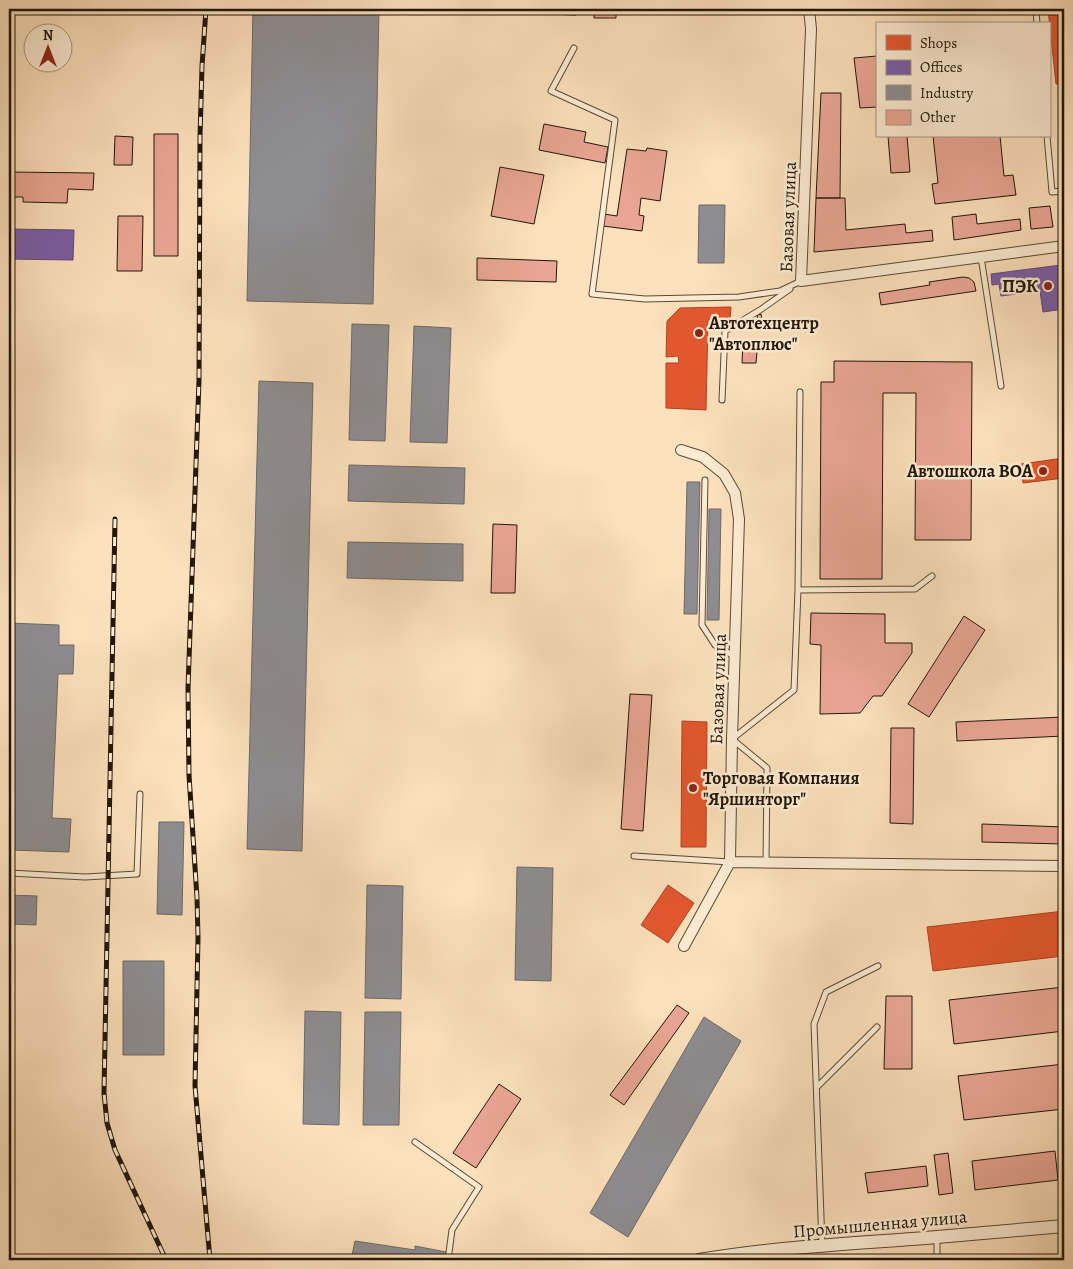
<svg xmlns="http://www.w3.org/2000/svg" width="1073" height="1269" viewBox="0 0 1073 1269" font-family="Alegreya,serif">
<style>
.shops{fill:#e4572e;stroke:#aa4423}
.offices{fill:#7b5ea7;stroke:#604877}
.industry{fill:#8d8d92;stroke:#6d6969}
.building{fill:#eaa695;stroke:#211608}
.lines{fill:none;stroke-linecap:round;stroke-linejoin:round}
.service-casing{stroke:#584935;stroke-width:7}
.minor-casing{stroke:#584935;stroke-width:12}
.tertiary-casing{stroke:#584935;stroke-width:14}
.service{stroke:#fdecd3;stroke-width:5}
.minor{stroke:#fdecd3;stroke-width:10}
.tertiary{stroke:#fdecd3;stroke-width:12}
.rail-casing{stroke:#211608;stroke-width:5}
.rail{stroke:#fdecd3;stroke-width:3;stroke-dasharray:9;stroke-linecap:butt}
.poi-dot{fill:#8f2418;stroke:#fdecd3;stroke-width:2}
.labels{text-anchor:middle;stroke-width:5;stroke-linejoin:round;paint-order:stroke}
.street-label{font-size:18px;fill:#211608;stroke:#fdecd3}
.poi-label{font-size:18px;font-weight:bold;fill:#211608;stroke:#fdecd3;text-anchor:end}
</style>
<rect width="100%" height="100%" fill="#fce1bc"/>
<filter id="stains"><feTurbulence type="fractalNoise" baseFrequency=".004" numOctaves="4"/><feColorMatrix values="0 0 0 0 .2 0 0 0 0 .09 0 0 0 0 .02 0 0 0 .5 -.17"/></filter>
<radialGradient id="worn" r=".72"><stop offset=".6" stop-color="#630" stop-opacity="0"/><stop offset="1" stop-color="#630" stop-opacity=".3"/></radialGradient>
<path class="shops" d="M1048,9H1064V83L1056,84Z
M731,307L730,320H708L706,410L666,408V363H679L678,356L666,357L667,321L680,308Z
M1064,458V478L1023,483L1021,464Z
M682,721L707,722L706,847H681Z
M668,885L694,903L668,943L641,925Z
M1064,911V956L933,971L927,927Z"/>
<path class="offices" d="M9,229L74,230L73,260L9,259Z
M1061,265L1064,289V309L1043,312L1040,291L1001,296L999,284L992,285L991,274Z"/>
<path class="industry" d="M253,9H379L373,304L247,301Z
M699,205H725L724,263H698Z
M352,324L389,325L385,441L349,440Z
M414,326L451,328L447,443L410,442Z
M259,381L313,383L302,851L247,849Z
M349,465L465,468L464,504L348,501Z
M687,482H700L697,614H684Z
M709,509H721L719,620H707Z
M348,542L463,544V581L347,578Z
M9,623L59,625V645H74L73,674H58L52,818L71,819L69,852L9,850Z
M159,822H184L182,915L157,914Z
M517,867L553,868L551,981L515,980Z
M367,885L403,886L401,999L365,998Z
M9,895L37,896L36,925L9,924Z
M123,961H164V1055H123Z
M305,1011L341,1012L339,1125L303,1124Z
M365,1012H401L399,1125H363Z
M704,1017L741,1041L628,1237L590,1213Z
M355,1241L415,1250V1246L446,1252L445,1260H351Z"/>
<path class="building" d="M547,9H577L576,15L547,14Z
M594,9H616V18H594Z
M877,56V107L860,108L854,58Z
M821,93H841L840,198H816Z
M544,124L586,132L584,142L608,147L605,163L539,150Z
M154,134H178V256H154Z
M115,136L133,137L132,165H114Z
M888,136H907L910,172L891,173Z
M933,136H1000L1004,176L1013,175L1016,195L935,204L932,184L938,183Z
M647,148L667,151L660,201L641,198L639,215L644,216L642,231L603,226L604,214L617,216L627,149L646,151Z
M500,167L544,175L534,224L491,216Z
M9,172L94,173L93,190L68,189L67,203L23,202V197H9Z
M816,198H845L846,230L905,224L906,233L932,230L933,241L814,252Z
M1050,206L1053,227L1031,229L1029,208Z
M976,214L977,224L1020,219L1021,230L954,240L952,217Z
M118,216H143L142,271H117Z
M477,258L557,261L556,282L477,280Z
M963,277L969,278L974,282L976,291L881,305L879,293L930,285L929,282Z
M761,314L762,320L758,321L757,315Z
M743,341H758L756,363H742Z
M834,361L972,362L971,540H915L916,393H883L882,579H820L821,382H834Z
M493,524L517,525L515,593H491Z
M811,613L885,614V643H912V653L882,696H873L860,713L820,714L821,645L810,644Z
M964,616L985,630L929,717L908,704Z
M630,694L652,695L643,831L621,829Z
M1063,717L1064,736L957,741L956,722Z
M891,728H914L913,824L890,823Z
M982,824L1064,827V844L982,842Z
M1064,987V1031L954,1044L949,1000Z
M886,996H912V1069H884Z
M677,1005L689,1013L624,1105L610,1095Z
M1064,1064V1109L964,1120L958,1076Z
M499,1084L521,1099L476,1168L453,1153Z
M1055,1151L1058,1180L975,1190L972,1161Z
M948,1153L953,1193L939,1195L934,1155Z
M926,1166L928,1186L868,1193L865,1173Z
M1064,1256V1260H1022Z"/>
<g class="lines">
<g class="service-casing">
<path id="service" d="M1036,9L1037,24
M574,48L551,91L615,120L592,294L645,299L739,297L780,291L801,281
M1047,136L1052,192L1064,191
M981,257L1001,386
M722,400L725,331L760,310L790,289
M705,480L702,625L715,645L734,656
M798,590L915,589L932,576
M634,856L730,862
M766,863L767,768L732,739L794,690L798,590L800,392
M9,873L85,877L137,874L140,794
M817,1087L877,1027
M415,1142L479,1187L452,1230L448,1260
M1062,1226V1199L1064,1198
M822,1245L814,1024L826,992L878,966
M937,1260V1237"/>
</g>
<g class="minor-casing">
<path id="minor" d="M809,9L811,29L801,281L1064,246
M681,450L703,457L724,474L735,493L739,519L732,739L730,862L684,946
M730,862L1064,866"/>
</g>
<g class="tertiary-casing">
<path id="tertiary" d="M699,1260C770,1248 841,1244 912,1239C963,1235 1014,1230 1064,1226"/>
</g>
<use href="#service" class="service"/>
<use href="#minor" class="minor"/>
<use href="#tertiary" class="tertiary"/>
<g class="rail-casing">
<path id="rail" d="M206,9L202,66L200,137L199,380L188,688L189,775L197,898L198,938L195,1086L210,1260
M115,519L104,1093L107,1123L115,1150L166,1260"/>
</g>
<use href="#rail" class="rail"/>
</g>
<g class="poi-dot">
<circle cx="1048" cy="286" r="5"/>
<circle cx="699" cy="333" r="5"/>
<circle cx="1043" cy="471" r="5"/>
<circle cx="693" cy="788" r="5"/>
</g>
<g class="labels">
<g class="street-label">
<text transform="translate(788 217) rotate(-88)" y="6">Базовая улица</text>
<text transform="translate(718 689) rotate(-88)" y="6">Базовая улица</text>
<text transform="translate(880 1224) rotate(-5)" y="6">Промышленная улица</text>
</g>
<g class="poi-label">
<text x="1038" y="292">ПЭК</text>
<text x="709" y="329" text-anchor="start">Автотехцентр<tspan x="709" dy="21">"Автоплюс"</tspan></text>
<text x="1033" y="477">Автошкола ВОА</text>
<text x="703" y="784" text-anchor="start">Торговая Компания<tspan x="703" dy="21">"Яршинторг"</tspan></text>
</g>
</g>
<rect width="1073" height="1269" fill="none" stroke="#fce1bc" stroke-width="30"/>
<rect x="10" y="10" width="1053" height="1249" fill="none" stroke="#211608" stroke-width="2.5"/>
<rect x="15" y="15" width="1043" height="1239" fill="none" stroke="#211608"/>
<rect x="876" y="22" width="175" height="115" fill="#fdecd3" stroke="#a59682"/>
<rect x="886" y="35" width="25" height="15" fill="#e4572e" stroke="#a59682"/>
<text x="920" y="48" font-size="15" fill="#211608">Shops</text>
<rect x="886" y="60" width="25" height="15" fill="#7b5ea7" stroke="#a59682"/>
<text x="920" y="72" font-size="15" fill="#211608">Offices</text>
<rect x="886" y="85" width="25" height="15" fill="#8d8d92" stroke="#a59682"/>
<text x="920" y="98" font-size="15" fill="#211608">Industry</text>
<rect x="886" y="110" width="25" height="15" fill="#eaa695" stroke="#a59682"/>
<text x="920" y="122" font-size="15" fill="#211608">Other</text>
<g transform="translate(48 48)"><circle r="24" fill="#fdecd3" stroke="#a59682"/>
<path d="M0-4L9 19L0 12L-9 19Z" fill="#8f2418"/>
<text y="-8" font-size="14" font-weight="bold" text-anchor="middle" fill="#211608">N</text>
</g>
<rect width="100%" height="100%" filter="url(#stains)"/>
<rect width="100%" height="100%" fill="url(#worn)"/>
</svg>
